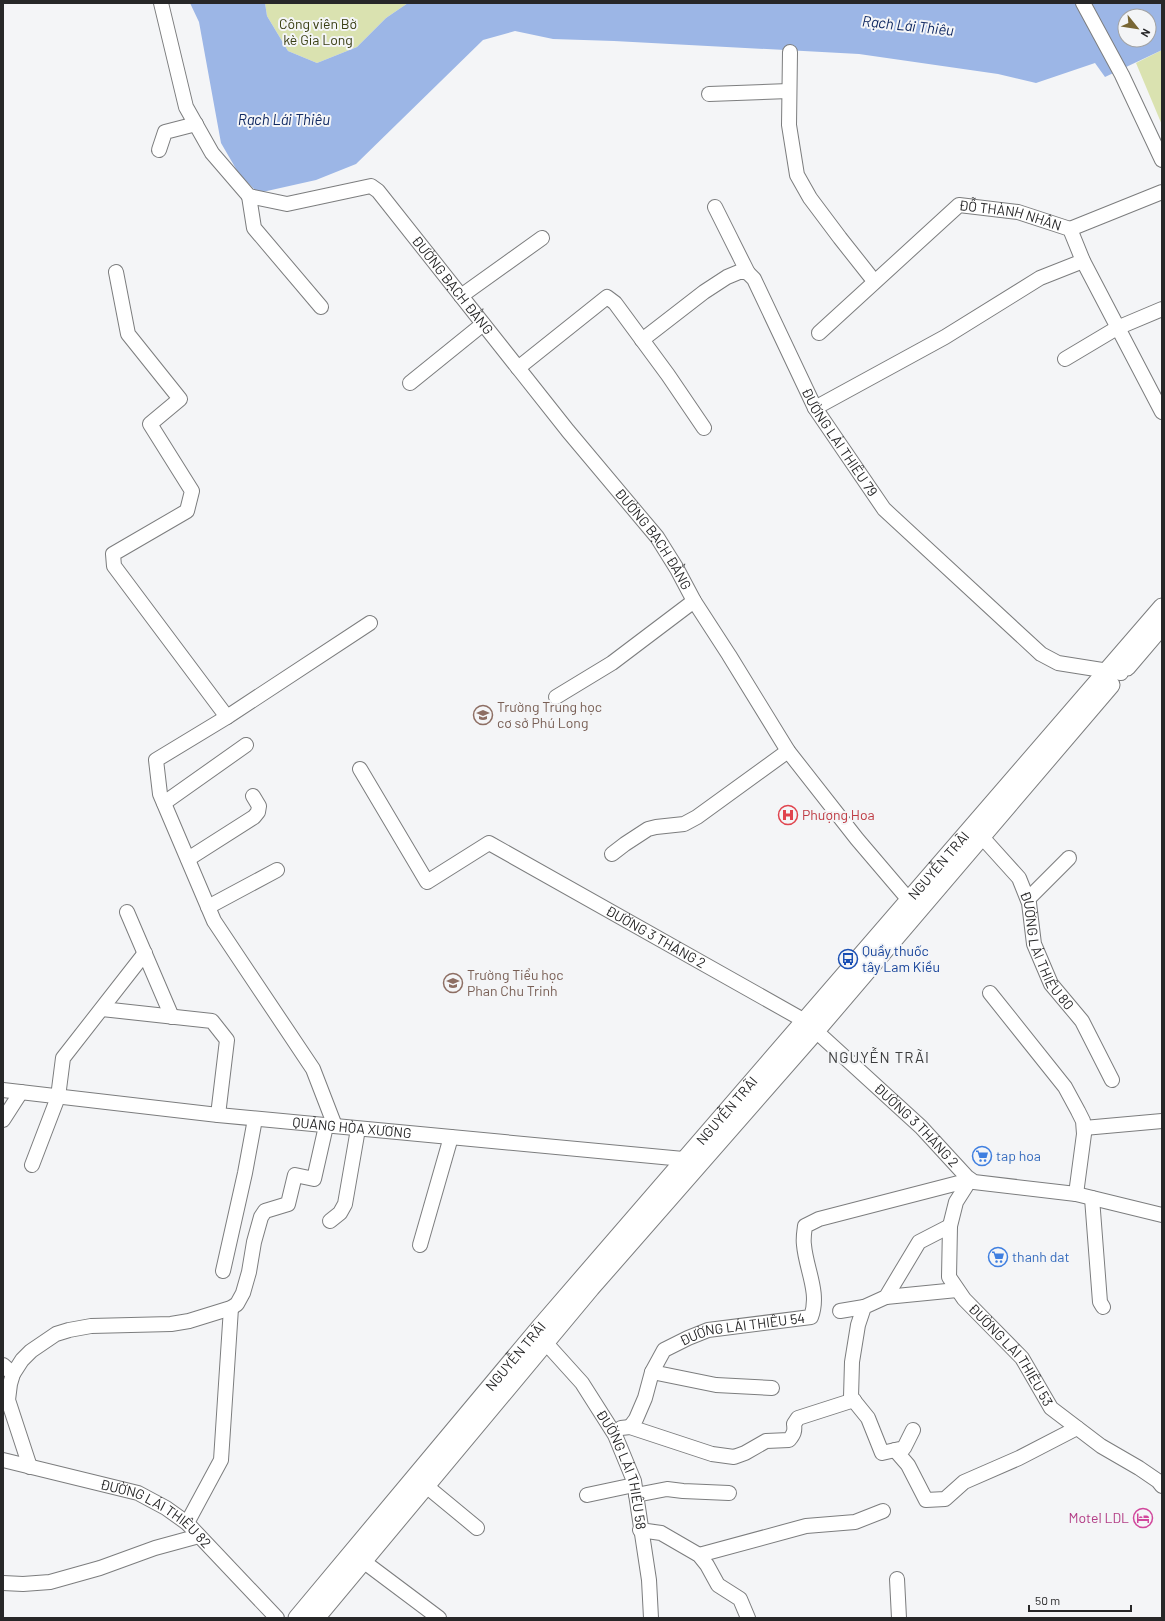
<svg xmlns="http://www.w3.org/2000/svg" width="1165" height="1621" viewBox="0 0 1165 1621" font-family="Barlow,sans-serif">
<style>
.green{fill:#dae2b0}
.water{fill:#9cb6e6;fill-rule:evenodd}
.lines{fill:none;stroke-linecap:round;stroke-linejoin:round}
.minor-casing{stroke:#7c7d7e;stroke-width:16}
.major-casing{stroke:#7c7d7e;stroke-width:19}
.minor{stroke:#fff;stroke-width:14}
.major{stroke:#fff;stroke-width:17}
.labels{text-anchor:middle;stroke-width:4;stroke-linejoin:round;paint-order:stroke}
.park-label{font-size:14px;fill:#393e13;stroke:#f4f5f7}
.street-label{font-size:14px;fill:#272728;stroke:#f4f5f7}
.education-label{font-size:14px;fill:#785e54;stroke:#f4f5f7;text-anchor:start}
.health-label{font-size:14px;fill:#be3a42;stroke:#f4f5f7;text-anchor:start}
.transit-label{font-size:14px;fill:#164399;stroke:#f4f5f7;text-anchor:start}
.shop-label{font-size:14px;fill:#366cbe;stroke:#f4f5f7;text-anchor:start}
.hotel-label{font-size:14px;fill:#b23c85;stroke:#f4f5f7;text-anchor:end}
.water-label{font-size:15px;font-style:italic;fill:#102962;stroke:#f4f5f7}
.neighbourhood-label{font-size:15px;letter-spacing:1px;fill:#3b3c3d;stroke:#f4f5f7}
</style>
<rect width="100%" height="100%" fill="#f4f5f7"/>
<path class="green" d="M265,3H408L386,18L357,47L317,63L288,51L267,16Z
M1162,50V125L1136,63Z"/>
<path class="water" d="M190,3H265L267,16L288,51L317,63L357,47L386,18L408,3H1162V50L1105,77L1095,63L1036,83L998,74L859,54L614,41L553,39L515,31L483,40L356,164L316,180L258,193L239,174L221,143L199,22ZM1125,16H1149V40H1125Z"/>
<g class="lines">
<g class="minor-casing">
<g id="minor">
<path id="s1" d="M161,3L186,107L212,153L249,196L287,204L371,186L378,191L568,431L657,537L677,569L694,601L729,655L788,751L857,839L909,900"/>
<path d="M1083,3L1122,75L1162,160"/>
<path d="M790,52L789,125L797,175L810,198L840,238L874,281"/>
<path d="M709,94L789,91"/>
<path d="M159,150L165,132L196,124"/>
<path d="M249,196L254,228L321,307"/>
<path d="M715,207L748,273"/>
<path d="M1070,229L1162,192"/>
<path d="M116,272L128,334L180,399L150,424L192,491L187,511L113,554L114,566L227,717"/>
<path d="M461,296L542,238"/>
<path id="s2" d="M819,333L959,205L1018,212L1070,229L1083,261L1162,412"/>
<path id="s3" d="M642,340L704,292L727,277L739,272H744L748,273L754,279L815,408L884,509L1041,654L1058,663L1121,673"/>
<path d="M1065,359L1117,328L1162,309"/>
<path d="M518,368L607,297L615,303L668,375L704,428"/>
<path d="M410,383L483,324"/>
<path d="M815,408L945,337L1040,278L1083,261"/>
<path d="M556,697L612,663L694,601"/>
<path id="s4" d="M360,769L427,882L489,843L805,1021L921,1127L967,1177L974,1182L1076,1194L1162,1215"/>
<path d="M164,803L246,745"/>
<path id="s5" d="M974,831L982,837L1019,878L1029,903L1034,944L1051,984L1082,1021L1112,1080"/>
<path d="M612,854L625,844L648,829L656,827L684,824L697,817L788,751"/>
<path d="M188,859L254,817L258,812L259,806L253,796"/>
<path d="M1028,899L1069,858"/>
<path d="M208,907L277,870"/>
<path d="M127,912L172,1017"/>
<path d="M990,993L1065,1087L1078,1111L1083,1121L1084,1134L1076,1194"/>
<path d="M102,1009L212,1021L227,1040L218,1115"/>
<path id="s6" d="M3,1090L218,1115L694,1160"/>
<path d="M3,1120L21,1092"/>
<path d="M335,1126L313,1069L214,921L160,794L156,760L227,717L370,623"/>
<path d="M1084,1128L1162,1121"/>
<path d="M32,1165L58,1097L63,1058L145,953"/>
<path id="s7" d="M970,1180L956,1202L950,1226L949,1277L964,1299L1022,1358L1051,1408L1101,1446L1139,1468L1158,1481L1162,1486"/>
<path d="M1092,1198L1100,1302L1103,1307"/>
<path d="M330,1221L340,1213L345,1204L358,1129"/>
<path d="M420,1245L451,1137"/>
<path d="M223,1271L245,1173L255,1119"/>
<path d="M886,1297L957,1290"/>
<path d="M840,1311L864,1307"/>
<path id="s8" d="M545,1342L582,1383L615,1435L634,1481L649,1580L651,1618"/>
<path d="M3,1365L13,1374"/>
<path d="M652,1372L716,1385L772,1388"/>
<path id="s9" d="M630,1427L636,1419L645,1398L652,1372L664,1350L688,1338L708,1330L811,1317C820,1293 806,1269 804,1245C803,1239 804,1233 805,1226L819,1219L970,1180"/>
<path d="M621,1428L630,1427L712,1454L734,1457L745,1453L766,1441L789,1440C794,1434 795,1431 794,1424L798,1418L854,1400"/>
<path d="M913,1430L904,1448L882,1453L868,1418L851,1397L852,1362L858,1325L864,1307L886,1297L919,1242L950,1226"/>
<path d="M895,1450L908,1465L926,1500L945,1499L964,1482L1019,1458L1077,1428"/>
<path id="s10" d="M3,1460L138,1493L166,1508L187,1523L277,1618"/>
<path d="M30,1467L8,1400L10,1384L13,1374L22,1360L31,1351L56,1334L69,1330L91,1326L171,1324L189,1321L231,1308L237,1304L243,1293L249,1272L254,1242L261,1217L265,1211L288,1204L295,1175L314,1179L326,1126"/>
<path d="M425,1485L477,1528"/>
<path d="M587,1495L634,1485"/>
<path d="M636,1495L667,1489L683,1491L729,1493"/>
<path d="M187,1523L221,1460L231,1308"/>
<path d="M640,1530L661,1533L699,1555L707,1565L718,1585L740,1599L748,1618"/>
<path d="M699,1555L806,1526L855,1522L883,1511"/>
<path d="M363,1561L439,1618"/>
<path d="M897,1579L899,1618"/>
<path d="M3,1583L23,1584L50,1582L100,1568L155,1548L199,1536"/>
</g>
</g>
<g class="major-casing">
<g id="major">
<path d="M1127,667L1162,626"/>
<path id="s11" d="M297,1618L540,1327L1162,607"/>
<path d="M316,1618L591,1288L816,1031L1111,685"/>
</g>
</g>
<use href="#minor" class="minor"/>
<use href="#major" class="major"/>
</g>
<defs>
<g id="school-ring" transform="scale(1)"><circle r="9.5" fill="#f4f5f7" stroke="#8d6e63" stroke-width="1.5"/><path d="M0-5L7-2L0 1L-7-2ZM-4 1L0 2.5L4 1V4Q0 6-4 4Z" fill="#8d6e63"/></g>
<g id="hospital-ring" transform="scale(1)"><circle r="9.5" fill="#f4f5f7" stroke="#e0444e" stroke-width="1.5"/><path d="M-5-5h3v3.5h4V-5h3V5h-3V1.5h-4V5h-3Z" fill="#e0444e"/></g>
<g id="bus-ring" transform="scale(1)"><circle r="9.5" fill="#f4f5f7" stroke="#1a4fb4" stroke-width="1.5"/><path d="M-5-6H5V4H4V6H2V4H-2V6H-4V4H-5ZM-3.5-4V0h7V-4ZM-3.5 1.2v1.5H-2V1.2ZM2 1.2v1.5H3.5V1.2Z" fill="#1a4fb4"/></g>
<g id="supermarket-ring" transform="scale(1)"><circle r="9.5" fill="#f4f5f7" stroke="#3f7fe0" stroke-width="1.5"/><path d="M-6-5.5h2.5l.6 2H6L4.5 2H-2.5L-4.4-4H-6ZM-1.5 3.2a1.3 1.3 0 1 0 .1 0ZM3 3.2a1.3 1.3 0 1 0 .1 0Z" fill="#3f7fe0"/></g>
<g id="hotel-ring" transform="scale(1)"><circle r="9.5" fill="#f4f5f7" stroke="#d1479c" stroke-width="1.5"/><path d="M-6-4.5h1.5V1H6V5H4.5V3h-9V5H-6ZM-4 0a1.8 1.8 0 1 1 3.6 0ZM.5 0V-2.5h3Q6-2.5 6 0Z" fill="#d1479c"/></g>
</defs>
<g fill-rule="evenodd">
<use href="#school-ring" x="483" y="715"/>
<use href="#hospital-ring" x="788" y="815"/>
<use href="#bus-ring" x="848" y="959"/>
<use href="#school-ring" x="453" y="983"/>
<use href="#supermarket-ring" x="982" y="1156"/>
<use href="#supermarket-ring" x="998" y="1257"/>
<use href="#hotel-ring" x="1143" y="1518"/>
</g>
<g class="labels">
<g class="park-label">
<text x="318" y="29">Công viên Bờ<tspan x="318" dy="16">kè Gia Long</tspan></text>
</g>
<g class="street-label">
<text dy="5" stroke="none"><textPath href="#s2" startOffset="242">ĐỖ THÀNH NHÂN</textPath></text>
<text dy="5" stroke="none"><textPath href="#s1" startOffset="470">ĐƯỜNG BẠCH ĐẰNG</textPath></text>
<text dy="5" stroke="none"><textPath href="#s3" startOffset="321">ĐƯỜNG LÁI THIÊU 79</textPath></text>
<text dy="5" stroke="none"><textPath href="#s1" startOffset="794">ĐƯỜNG BẠCH ĐẰNG</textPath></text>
<text dy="5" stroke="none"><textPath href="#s11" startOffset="989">NGUYỄN TRÃI</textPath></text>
<text dy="5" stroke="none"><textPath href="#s4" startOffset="396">ĐƯỜNG 3 THÁNG 2</textPath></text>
<text dy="5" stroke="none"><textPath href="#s5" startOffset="144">ĐƯỜNG LÁI THIÊU 80</textPath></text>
<text dy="5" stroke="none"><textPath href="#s11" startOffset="665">NGUYỄN TRÃI</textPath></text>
<text dy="5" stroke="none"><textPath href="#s4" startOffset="720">ĐƯỜNG 3 THÁNG 2</textPath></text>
<text dy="5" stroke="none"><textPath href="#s6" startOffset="351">QUẢNG HÒA XƯƠNG</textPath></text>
<text dy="5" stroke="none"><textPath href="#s9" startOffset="167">ĐƯỜNG LÁI THIÊU 54</textPath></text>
<text dy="5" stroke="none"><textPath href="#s11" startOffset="341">NGUYỄN TRÃI</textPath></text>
<text dy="5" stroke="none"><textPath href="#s7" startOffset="202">ĐƯỜNG LÁI THIÊU 53</textPath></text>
<text dy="5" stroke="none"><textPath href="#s8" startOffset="152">ĐƯỜNG LÁI THIÊU 58</textPath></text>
<text dy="5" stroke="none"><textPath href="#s10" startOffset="164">ĐƯỜNG LÁI THIÊU 82</textPath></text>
</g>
<g class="education-label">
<text x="497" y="712">Trường Trung học<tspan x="497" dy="16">cơ sở Phú Long</tspan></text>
<text x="467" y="980">Trường Tiểu học<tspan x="467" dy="16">Phan Chu Trinh</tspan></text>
</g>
<g class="health-label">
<text x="802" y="820">Phượng Hoa</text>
</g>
<g class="transit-label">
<text x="862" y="956">Quầy thuốc<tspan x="862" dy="16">tây Lam Kiều</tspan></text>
</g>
<g class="shop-label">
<text x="996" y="1161">tap hoa</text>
<text x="1012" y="1262">thanh dat</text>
</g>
<g class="hotel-label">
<text x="1129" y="1523">Motel LDL</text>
</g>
<g class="water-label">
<text transform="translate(908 26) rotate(6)" y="5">Rạch Lái Thiêu</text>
<text x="284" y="125">Rạch Lái Thiêu</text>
</g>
<g class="neighbourhood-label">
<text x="879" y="1063">NGUYỄN TRÃI</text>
</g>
</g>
<rect width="1165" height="1621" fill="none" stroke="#272728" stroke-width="8"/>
<g transform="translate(1137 28) rotate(120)"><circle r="19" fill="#f4f5f7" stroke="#a2a3a4"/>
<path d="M0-3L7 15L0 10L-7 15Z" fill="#786634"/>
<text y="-6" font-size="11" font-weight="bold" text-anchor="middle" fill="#272728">N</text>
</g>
<path d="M1029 1605v6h102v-6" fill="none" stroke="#272728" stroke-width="2"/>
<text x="1035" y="1605" font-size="12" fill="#272728" stroke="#f4f5f7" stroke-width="3" paint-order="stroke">50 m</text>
</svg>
